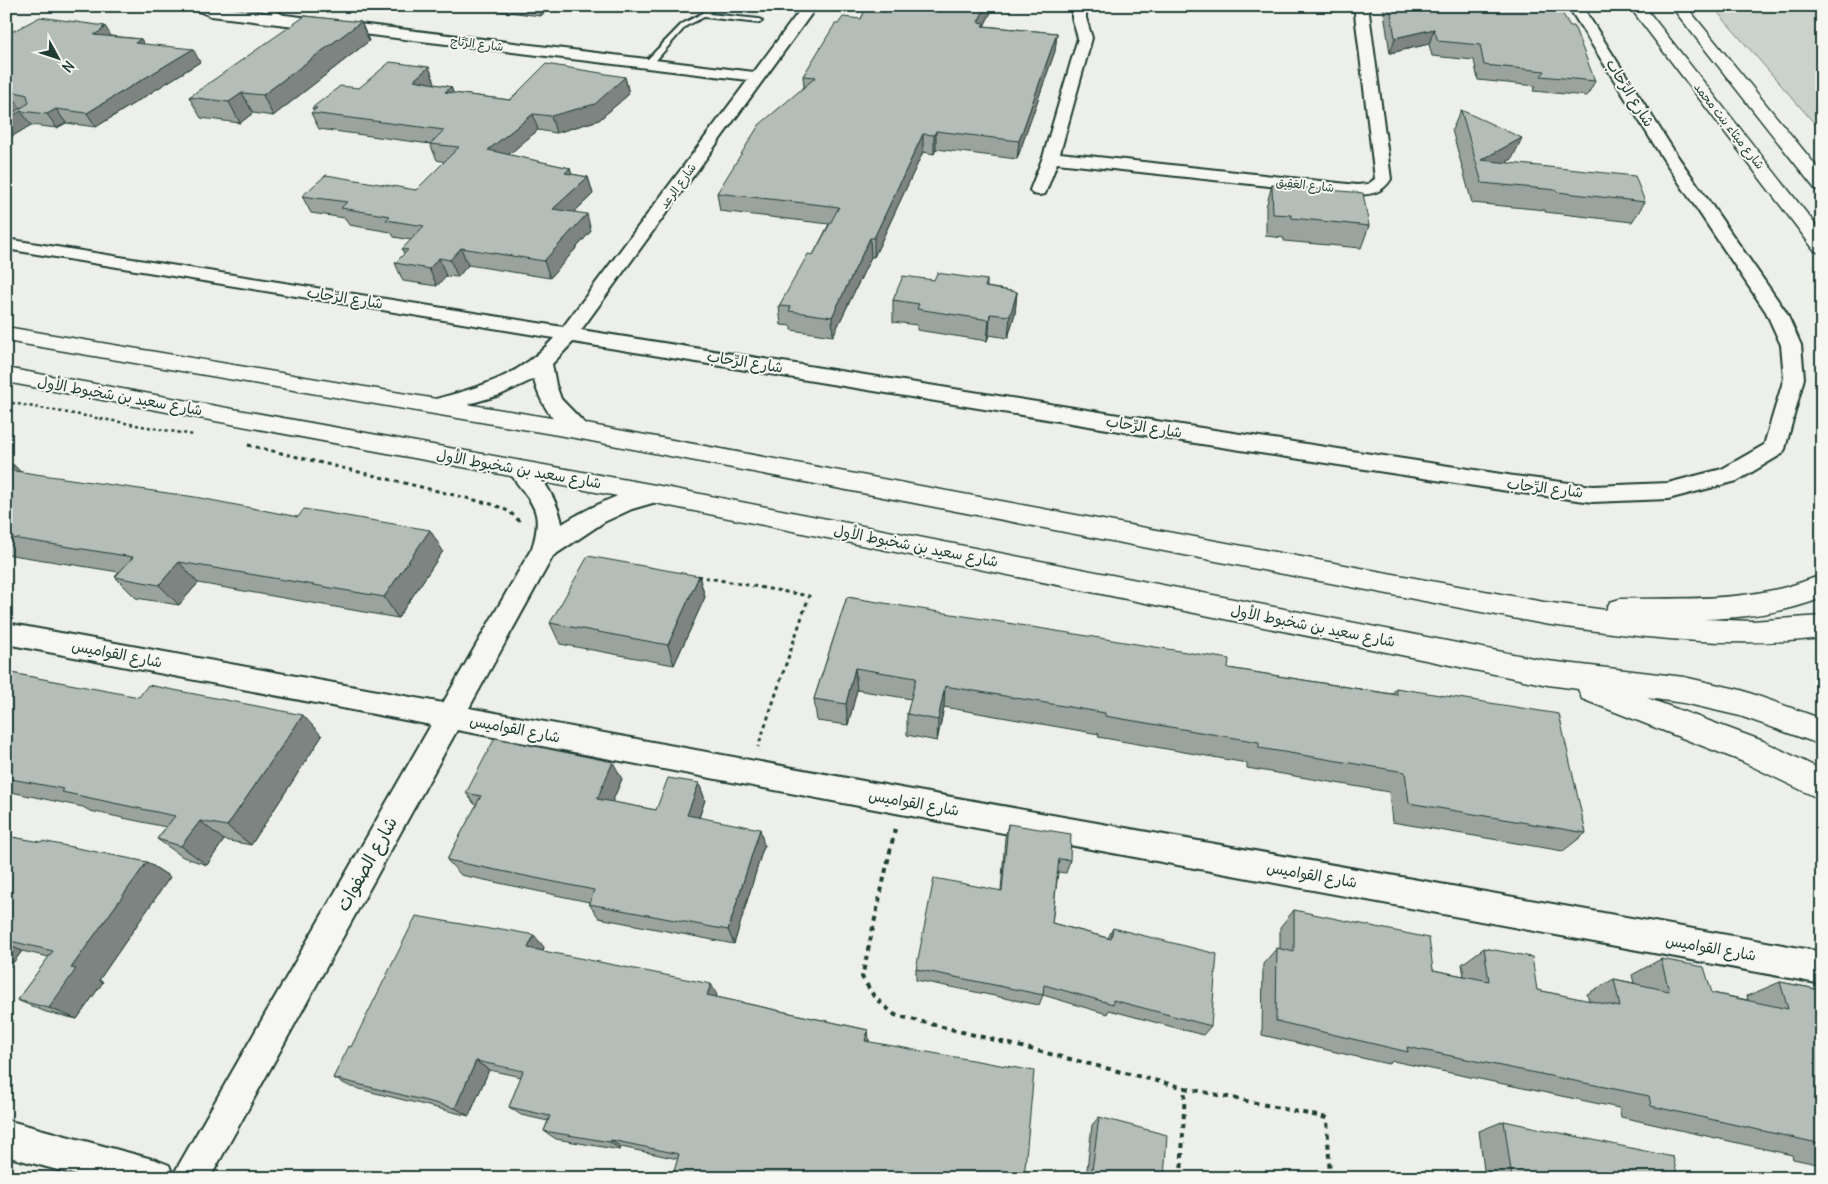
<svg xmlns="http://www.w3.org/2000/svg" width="1828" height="1184" viewBox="0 0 1828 1184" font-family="Delius,'Playpen Sans Arabic',sans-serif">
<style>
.green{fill:#cbd2cc;stroke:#758880}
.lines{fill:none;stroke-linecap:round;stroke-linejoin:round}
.service-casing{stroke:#1f3d34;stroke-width:4}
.minor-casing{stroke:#1f3d34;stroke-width:4}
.secondary-casing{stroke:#1f3d34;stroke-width:3}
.path-far2{stroke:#1f3d34;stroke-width:2.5;stroke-dasharray:3 3;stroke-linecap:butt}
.path-far1{stroke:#1f3d34;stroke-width:3;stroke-dasharray:4 4;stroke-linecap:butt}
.path{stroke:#1f3d34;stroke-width:4;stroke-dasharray:5 5;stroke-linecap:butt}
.service{fill:#f6f6f2;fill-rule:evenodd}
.minor{fill:#f6f6f2;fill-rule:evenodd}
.secondary{fill:#f6f6f2;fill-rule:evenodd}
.wall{fill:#9ba39e;stroke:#1f3d34}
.shaded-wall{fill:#7e8481;stroke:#1f3d34}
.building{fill:#b4bdb8;stroke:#1f3d34}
.labels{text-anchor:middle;stroke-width:4;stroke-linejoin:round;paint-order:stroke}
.far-street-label{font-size:12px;fill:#1f3d34;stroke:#f6f6f2}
.street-label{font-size:15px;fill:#1f3d34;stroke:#f6f6f2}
.near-street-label{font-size:18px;fill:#1f3d34;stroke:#f6f6f2}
</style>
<rect width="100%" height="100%" fill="#edefea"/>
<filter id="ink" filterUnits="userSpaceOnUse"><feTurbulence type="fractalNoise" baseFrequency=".02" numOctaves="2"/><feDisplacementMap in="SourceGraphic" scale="10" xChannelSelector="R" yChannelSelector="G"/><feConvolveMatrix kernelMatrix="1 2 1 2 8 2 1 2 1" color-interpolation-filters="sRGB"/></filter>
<g filter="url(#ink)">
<path class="green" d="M1712,6H1822V132Z"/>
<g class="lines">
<g class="service-casing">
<path id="service" d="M239,6L272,8L283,15L277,22L274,20L276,16L270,12Z
M709,6H716L709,14L759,19L762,21L759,23L704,17L686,26L651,66H645V62L682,24L701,14Z"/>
</g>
<g class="minor-casing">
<path id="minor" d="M191,6H210L754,72L803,6H817L581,330L1169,423L1514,476L1593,486L1668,483L1722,469L1764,445L1784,378L1781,345L1766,312L1660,154L1568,6H1582L1676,154L1786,312L1801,345L1804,378L1785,449L1782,454L1737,481L1668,499L1593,502L1514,492L1169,439L573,342L552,364L556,385L561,399L592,431L589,436C563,444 538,401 534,379L500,395L437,413L429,411L426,406L429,401C479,387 517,379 554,338L6,249V239L563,327L748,80L211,16L193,9Z
M1072,6H1086V18L1092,38L1060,153L1357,185L1368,184L1375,179L1354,6H1368L1391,179C1382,194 1369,195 1352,195L1057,163L1045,194L1039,195L1033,194L1030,190L1043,157L1078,38L1072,18Z
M519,461C540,467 559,504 562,524C583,511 639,481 663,488L667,494L663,500L632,509L604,522L553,556L469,708L901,788L1822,952V984L901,814L457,730L210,1178H87L6,1156V1120L156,1160L169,1165L173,1175L431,725L6,644V623L443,703L532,548C546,505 527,502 508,469L511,463Z"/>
</g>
<g class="secondary-casing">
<path id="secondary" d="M1629,6H1644L1822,233V253L1815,251Z
M1671,6H1686L1822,173V191L1815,189Z
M6,327L581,423L1544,602L1606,610L1610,602L1620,599C1672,598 1727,601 1778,589C1793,586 1807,580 1822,575V598C1784,613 1744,618 1703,619L1752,621L1822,616V638C1728,649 1637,637 1544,624L581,439L6,341Z
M6,368L655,485L1548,661L1684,677L1741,690L1822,719V745L1740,716L1684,703L1647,698L1763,741L1822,770V800L1741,761L1582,699L1578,689L1548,685L655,503L6,382Z"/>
</g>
<path class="path-far2" d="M6,402L193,435
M248,445L253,446"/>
<path class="path-far1" d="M248,445L495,505L510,512L521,523
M697,576L809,596L758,747"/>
<path class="path" d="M895,829L862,977L875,998L895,1015L1185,1088
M1181,1178L1185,1088L1327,1118L1330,1178"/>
<use href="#service" class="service"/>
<use href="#minor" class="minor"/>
<use href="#secondary" class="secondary"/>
</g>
<path class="wall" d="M459,6H551L541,16Z
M867,6H994L984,26L1057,33L1055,51L1017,159L936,149L934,154L923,152L874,257H871L833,336L791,330V326L781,325L779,306L813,255L829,224L720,211L717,193L804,87L803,76L838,24L861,19Z
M1383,6H1558L1595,81L1587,96L1533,91L1536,86L1478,80L1474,60L1432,56L1429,44L1390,53Z
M361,22L369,41L273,116L253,113L240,123L201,118L189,97Z
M6,35L111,36L141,39L144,44L200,62L96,127L66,123L57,128L31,125L6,140Z
M429,67L435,83L434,84L451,87L453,93L510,100L625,77L629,94L599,120L556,133L538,130L508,155L570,168L571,174L588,177L593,194L574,212L591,231L550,278L468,265L458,277L446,276L437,286L403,281L395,263L404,254L402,249L411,240L394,237L391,232L349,225L345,218L311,213L302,196L416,190L445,162L437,160L430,144L319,129L311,113L314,111L312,108L359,88Z
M1461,110L1512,159L1505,162L1645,202L1632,222L1545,212V210L1472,203L1452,130Z
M1272,185L1369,226L1361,248L1284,241V238L1266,236V207Z
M934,280H987V287L1017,292L1015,313L1008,338L989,335L987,341L917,330V325L893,322V300Z
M6,464L21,472L443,551L398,618L198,583L179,605L136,598L115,577L119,572L6,554Z
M699,576L705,597L674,665L560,644L550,623Z
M847,597L1228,668L1392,694L1396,688L1586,833L1563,851L1392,822L1389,792L1247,768V763L1098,737L1099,734L944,707L937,741L907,735V714L911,699L857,690L848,725L817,721L814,699Z
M6,668L16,674L322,736L251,845L224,840L207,865L183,857L157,839L166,827L90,811L83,807L6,791Z
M622,779L612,802L656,810L699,783L705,800L699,818L764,845L734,944L599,918L589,904V902L461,875L447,860L476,806L466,793Z
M1008,824L1070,860L1066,873L1058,872L1052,923L1108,938L1113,928L1211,1026L1203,1035L1109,1010L1107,1014L1043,995L1039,1005L916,980V969L1001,891L1005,838Z
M6,836L147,862L170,877L99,980L103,982L77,1019L46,1012L17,1000L49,957L22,951L6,972Z
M1294,910L1433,970L1464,976L1462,964L1484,948L1537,990L1589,1001L1587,994L1614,979L1634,983L1632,975L1661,959L1712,993L1748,1000L1747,996L1780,982L1822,990V1165L1793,1159L1792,1155L1621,1117L1619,1108L1393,1061L1388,1064L1262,1035L1263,964L1277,948L1280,949V927Z
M544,947L543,951L717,995L716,997L868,1030L869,1042L1024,1178H672L678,1159L621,1147L620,1150L556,1139L544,1131L548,1121L521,1115L509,1107L521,1077L489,1070L469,1116L351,1087L333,1078L351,1047Z
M1099,1117L1164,1178H1086L1092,1125Z
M1504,1121L1678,1178H1485L1479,1131Z"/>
<path class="shaded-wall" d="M538,6H551L541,16Z
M986,6H994L984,26L983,40L978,22Z
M361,22L369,41L273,116L263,95Z
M105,26L113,39L94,35Z
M1434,29L1429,44L1390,53L1395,38Z
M1057,33L1055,51L1017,159L1019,141Z
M141,39L149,53L135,43Z
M193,49L200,62L96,127L87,113Z
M429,67L435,83L420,96L414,80Z
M625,77L629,94L599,120L556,133L551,116Z
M451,87L457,103L445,92Z
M242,93L253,113L240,123L229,102Z
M16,101L23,111H21L31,125L6,140V108Z
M56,109L66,123L57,128L47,114Z
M533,114L538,130L494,167L488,150Z
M936,131V149L934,154V135Z
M923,134V152L874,257V238Z
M1522,138L1512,159L1480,176L1481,160Z
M570,168L575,186L565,173Z
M588,177L593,194L559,226L553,209Z
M587,214L591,231L550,278L544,261Z
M870,238L871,257L833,336L832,317Z
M461,248L468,265L458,277L450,260Z
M439,258L446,276L437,286L429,269Z
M1017,292L1015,313L1008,338L1010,316Z
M990,314L989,335L987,341L989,320Z
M14,465L35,487L8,470Z
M430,530L443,551L398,618L384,597Z
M179,562L198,583L179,605L159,585Z
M699,576L705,597L674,665L668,645Z
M8,668L36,690L6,673V670Z
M855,668L857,690L848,725L846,704Z
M945,686L944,707L937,741L938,720Z
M303,715L322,736L251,845L227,826Z
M613,762L622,779L606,816L597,799Z
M699,783L705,800L694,832L687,815Z
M200,821L224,840L207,865L181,846Z
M760,829L764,845L734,944L728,930Z
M147,862L170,877L99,980L103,982L77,1019L49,1008L71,968Z
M534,935L544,947L539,960L528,948Z
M6,944L22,951L6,972Z
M711,984L717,995L713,1006L707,995Z
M868,1030L869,1040L867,1051L865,1041Z
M476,1061L489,1070L469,1116L455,1108Z
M611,1140L621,1147L620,1150L610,1142Z"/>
<path class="building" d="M867,6H986L978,22L984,23L982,26L1057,33L1019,141L936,131L934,135L923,134L874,238H870L832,317L789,311L791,307L779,306L808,254L813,255L839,207L717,193L759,125L816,77L803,76L835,24H838L843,17L861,19Z
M1390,6H1558L1570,26H1574L1595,81L1541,76L1545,71L1484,65L1480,45L1438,41L1434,29L1395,38Z
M305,16L361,22L263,95L242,93L229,102L189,97Z
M40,17L105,26L102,28H105L94,35L141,39L135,43L193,49L87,113L56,109L47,114L21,111L6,119V117L29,103L27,95L16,92L6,91V35Z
M390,62L429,67L414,80L451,87L445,92L510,100L546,64L625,77L595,104L551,116L533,114L488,150L570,168L565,173L588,177L553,209L587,214L544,261L461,248L450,260L439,258L429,269L395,263L408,250L402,249L424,226L386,220L390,216L341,208L347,202L302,196L326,175L416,190L459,147L430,144L444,130L311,113L317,108H312L340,86L359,88Z
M6,99L16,101L6,108Z
M1461,110L1522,138L1481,160L1635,176L1645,202L1557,192L1556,190L1482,183Z
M1272,185L1363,193L1369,226L1292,218L1291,215L1273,214Z
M937,273L987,280L985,287L1017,292L1010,316L990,314L989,320L917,309L919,304L893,300L903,276L934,280Z
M6,464L14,465L8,470L195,497L298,517L304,509L430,530L384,597L179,562L159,585L115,577L133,557L6,537Z
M588,556L699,576L668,645L550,623Z
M847,597L1229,659L1228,668L1397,695L1396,688L1559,714L1586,833L1409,803L1405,772L1259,748V742L1105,716V713L945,686L938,720L907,714L916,678L855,668L846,704L814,699Z
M6,672L139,697L148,685L303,715L227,826L200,821L181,846L157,839L175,816L62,792L64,789L6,778Z
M495,738L613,762L597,799L656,810L668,778L699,783L687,815L760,829L728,930L589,904L594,890L447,860L481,796L466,793Z
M1008,824L1071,834L1070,860L1059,859L1052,923L1111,939L1113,928L1217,954L1211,1026L1113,1000V1004L1044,985L1043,995L916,969L934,878L1002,891Z
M6,836L41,842L42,841L147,862L71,968L76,969L49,1008L17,1000L53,951L6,940Z
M1294,910L1429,938L1433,970L1489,981L1484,948L1532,957L1537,990L1620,1007L1614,979L1669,991L1661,959L1704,967L1712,993L1788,1009L1780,982L1822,990V1144L1651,1106L1649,1096L1407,1047L1408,1052L1276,1021L1277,948L1294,952Z
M416,916L495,930L496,928L534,935L528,948L711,984L707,995L868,1030L865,1041L1034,1071L1024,1178H990L973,1175V1178H724L718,1177V1178H672L679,1154L611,1140L610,1142L544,1131L550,1116L509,1107L523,1071L476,1061L455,1108L333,1078L349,1046L351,1047Z
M1099,1117L1167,1135L1164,1178H1091Z
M1504,1121L1673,1157L1678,1178H1512Z"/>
</g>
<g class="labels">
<g class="far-street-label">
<text transform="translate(477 44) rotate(7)" y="4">شارع الرِّتَاج</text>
<text transform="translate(1729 126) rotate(52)" y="4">شارع ميثاء بنت محمد</text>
<text transform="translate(1305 185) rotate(6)" y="4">شارع العَقِيق</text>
<text transform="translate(678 186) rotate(-54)" y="4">شارع الرعد</text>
</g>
<g class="street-label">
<text transform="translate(1630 93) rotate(58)" y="5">شارع الرِّحاب</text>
<text transform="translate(345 298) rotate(9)" y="5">شارع الرِّحاب</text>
<text transform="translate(745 362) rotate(9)" y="5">شارع الرِّحاب</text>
<text transform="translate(120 396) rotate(10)" y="5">شارع سعيد بن شخبوط الأول</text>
<text transform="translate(1144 427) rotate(9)" y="5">شارع الرِّحاب</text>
<text transform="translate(519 469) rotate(10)" y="5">شارع سعيد بن شخبوط الأول</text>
<text transform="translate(1545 488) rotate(7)" y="5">شارع الرِّحاب</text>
<text transform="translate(916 546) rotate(11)" y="5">شارع سعيد بن شخبوط الأول</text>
<text transform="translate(1313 626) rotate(11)" y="5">شارع سعيد بن شخبوط الأول</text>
<text transform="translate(117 654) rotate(11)" y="5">شارع القواميس</text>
<text transform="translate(515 729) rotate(11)" y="5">شارع القواميس</text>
<text transform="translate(914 803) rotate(10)" y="5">شارع القواميس</text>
<text transform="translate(1312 875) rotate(10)" y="5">شارع القواميس</text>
<text transform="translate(1711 948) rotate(10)" y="5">شارع القواميس</text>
</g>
<g class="near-street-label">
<text transform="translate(367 864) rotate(-61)" y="6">شارع الصفوات</text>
</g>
</g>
<rect width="1828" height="1184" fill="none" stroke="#f6f6f2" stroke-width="25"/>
<rect x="12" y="12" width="1803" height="1159" fill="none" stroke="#1f3d34" stroke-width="2" filter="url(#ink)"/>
<g transform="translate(58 58) rotate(130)" stroke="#f6f6f2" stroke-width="4" paint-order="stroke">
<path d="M0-4L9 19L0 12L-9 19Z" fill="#1f3d34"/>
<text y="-8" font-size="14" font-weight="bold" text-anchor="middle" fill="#1f3d34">N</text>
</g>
</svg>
